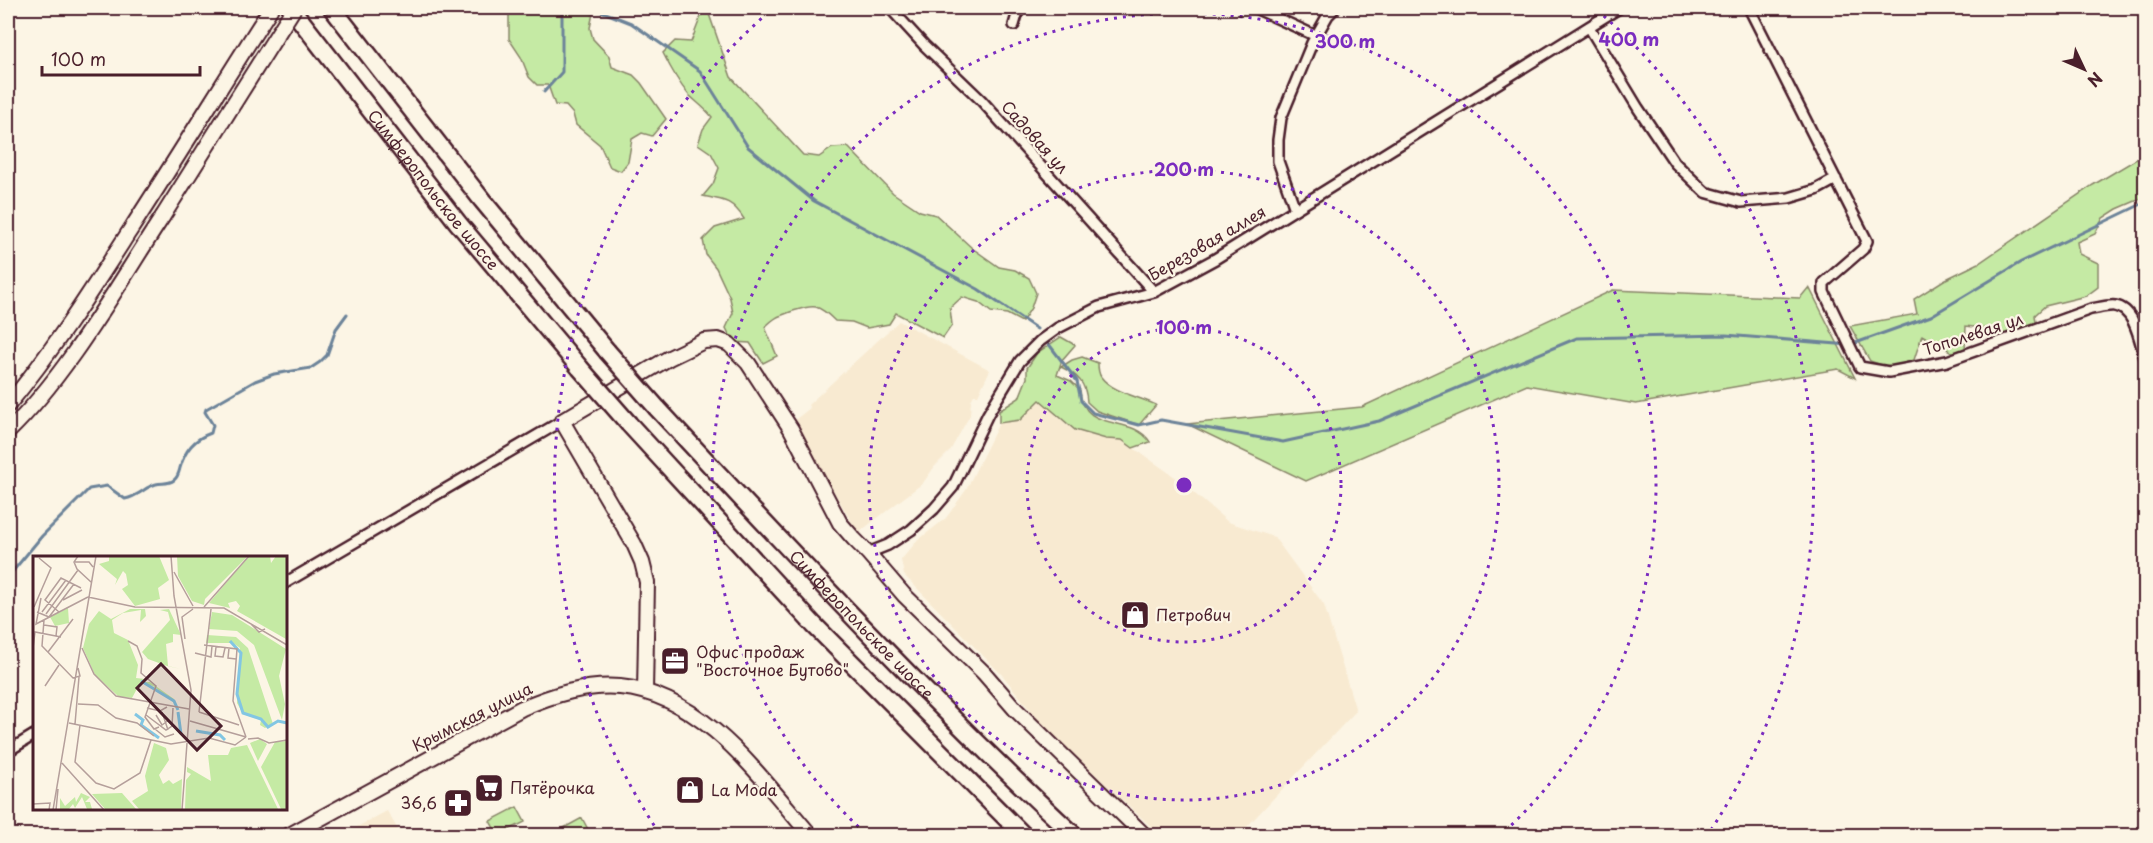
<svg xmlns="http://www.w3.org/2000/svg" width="2153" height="843" viewBox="0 0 2153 843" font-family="'Playpen Sans',sans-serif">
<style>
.built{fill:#f8ead1}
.green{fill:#c5eaa4;stroke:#888468;stroke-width:1.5}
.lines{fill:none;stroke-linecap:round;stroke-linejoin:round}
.stream{stroke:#6c8399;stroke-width:3}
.street-casing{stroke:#4a1f2b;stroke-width:14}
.secondary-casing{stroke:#4a1f2b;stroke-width:18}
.highway-casing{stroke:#4a1f2b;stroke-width:21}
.street{stroke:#fcf5e5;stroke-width:9}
.secondary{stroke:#fcf5e5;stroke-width:14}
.highway{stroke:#fcf5e5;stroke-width:16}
.secondary-bridge-casing{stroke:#4a1f2b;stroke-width:18;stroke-linecap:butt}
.highway-bridge-casing{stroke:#4a1f2b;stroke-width:21;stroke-linecap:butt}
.secondary-bridge{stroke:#fcf5e5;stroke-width:14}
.highway-bridge{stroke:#fcf5e5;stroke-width:16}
.ring{fill:none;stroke:#7b2cbf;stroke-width:3;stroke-dasharray:3 6}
.labels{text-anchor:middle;stroke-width:4.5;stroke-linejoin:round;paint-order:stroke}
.street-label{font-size:16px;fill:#4a1f2b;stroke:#fcf5e5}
.poi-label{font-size:16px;fill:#4a1f2b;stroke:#fcf5e5;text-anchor:start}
.inset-river{fill:none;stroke:#82c6e3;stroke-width:3}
.inset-road{fill:none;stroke:#b59f9b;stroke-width:1.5}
.view{fill:#4a1f2b;fill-opacity:0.15;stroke:#4a1f2b;stroke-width:3}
.inset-edge{fill:none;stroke:#4a1f2b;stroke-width:3}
.centre{fill:#7b2cbf;stroke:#fcf5e5;stroke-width:3}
.ring-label{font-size:18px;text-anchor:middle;font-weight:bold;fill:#7b2cbf;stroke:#fcf5e5;stroke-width:4.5;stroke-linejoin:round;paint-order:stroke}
</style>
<rect width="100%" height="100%" fill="#fcf5e5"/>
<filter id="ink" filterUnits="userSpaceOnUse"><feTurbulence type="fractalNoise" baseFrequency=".0167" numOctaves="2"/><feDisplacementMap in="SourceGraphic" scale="12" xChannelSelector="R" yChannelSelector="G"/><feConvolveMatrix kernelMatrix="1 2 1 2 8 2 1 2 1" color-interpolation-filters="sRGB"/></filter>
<g filter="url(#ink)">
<path class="built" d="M899,321L990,370L978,395H974L971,400L970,415L950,451L935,466L923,483L858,533L826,478L791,423L810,408L808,405Z
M1040,400L1075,430L1106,439L1122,440L1175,477L1228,522L1274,537L1324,605L1356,711L1239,835H1160L1041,724L1004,677L904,575L901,560L917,541L946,518L966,490L999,423L1020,420Z
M387,811L401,835H342Z"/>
<path class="green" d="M509,8H594L590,28L593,39L609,56L612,67L633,75L641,83L666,119L652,136L642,133L632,139L628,162L621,171L610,167L600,145L576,125L573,114L566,106L555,105L548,85H537L529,77L521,57L509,39Z
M703,11L709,14L731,77L803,155L819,157L832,148L848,147L893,193L920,211L936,215L972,248L999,267L1015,270L1029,278L1036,293L1031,308L1022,322L1007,314L991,312L978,302L962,297L950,308L952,325L943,338L896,313L889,324L867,328L852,322L835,321C818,304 815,304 793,311C779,316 776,316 765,327L777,356L763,363L750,343L733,342L726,328L733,313L730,298L716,268L706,255L703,240L715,228L744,219C732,200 724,200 703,196L713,184L719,168L711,153L698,144L703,129L712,117C705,108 696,102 688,94C678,82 670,67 663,53L675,41L691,42Z
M2145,154V197L2117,209L2103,218L2095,234L2077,242L2079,254L2098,263V287L2086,296L2045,306L2035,315L2037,328L2006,339L1990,329L1966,326L1965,351L1957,355L1922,335L1914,360L1890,368L1870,361L1850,326L1917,314L1914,299L1944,280L1979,263L2093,185Z
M1809,287L1855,378L1838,369L1636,404L1527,385L1306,481L1187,424L1362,407L1613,290L1800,298Z
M1061,337L1075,345L1062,360L1057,375L1071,381L1080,390C1083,435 1132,413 1150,442L1133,448L1122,440L1106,439L1075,430L1040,400L1020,420L999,423V411L1019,398L1027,378V368L1037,353Z
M1082,357L1098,363C1098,367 1099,374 1101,377C1112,392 1140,397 1156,405L1139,425L1097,411L1087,402C1086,383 1078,375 1061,367L1072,360Z
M517,807L525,822L498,835L490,821Z
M582,818L591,835H551Z"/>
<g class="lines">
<path class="stream" d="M593,8L631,23L700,71L748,147L814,201L978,289L1037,329
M544,92L562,72V8
M1048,343L1077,381L1081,401L1093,413L1139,425L1161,420L1283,442L1379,421L1577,338L1726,335L1850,345L1931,316L2021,262L2146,202
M8,577L42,536L89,489L107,486L125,499C139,496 145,487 156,484C162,482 168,485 174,480C178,477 179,472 180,468C185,450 194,439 211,433L213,425L205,412L206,409L255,381L274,374L311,368L320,362L327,355L336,329L347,314"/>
<g class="street-casing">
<path id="street" d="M890,8L924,45L981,100L1154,292
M1255,8L1316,36
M1749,8L1867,241L1863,249L1824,283V292L1860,367L1889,372L1947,361L2091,309C2098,308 2108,305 2115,306C2136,309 2140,344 2146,361
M1014,25L1019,8
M1589,27L1638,108L1675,163L1705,192L1741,202L1789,198L1816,190L1836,179
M1295,209L1278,161V140L1281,118L1312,43L1328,15L1335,8
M868,553L888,545L911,530L934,509L953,487L988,414L1020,361L1040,341L1058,328L1099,307L1154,292L1215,259L1619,8
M285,583L562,421
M8,751L34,735"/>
</g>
<g class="secondary-casing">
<path id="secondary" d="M8,405C53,351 91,291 129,232C177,158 223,83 271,8
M8,432C68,374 117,286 163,216
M645,692L647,582L642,562L634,544L562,421L669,358L704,341L718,340L729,344L748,363L791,429L840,523L854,539L868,553L904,595L984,673L1016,710L1145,836
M288,836L522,708C553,695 586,684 620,687C704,695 760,777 811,836"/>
</g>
<g class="highway-casing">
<g id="highway">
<path id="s1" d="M291,8L458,223L580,368"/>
<path d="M332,8L482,200L607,351"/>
<path id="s2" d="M657,408C793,554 928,700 1075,836"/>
<path d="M629,424L814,625L1024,836"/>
</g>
</g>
<use href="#street" class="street"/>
<use href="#secondary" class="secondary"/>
<use href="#highway" class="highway"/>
<g class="secondary-bridge-casing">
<path id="secondary-bridge" d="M163,216L294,8"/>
</g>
<g class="highway-bridge-casing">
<path id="highway-bridge" d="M607,351L657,408
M580,368L629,424"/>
</g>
<use href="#secondary-bridge" class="secondary-bridge"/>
<use href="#highway-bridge" class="highway-bridge"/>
</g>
</g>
<g class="ring">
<circle cx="1184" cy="485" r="157"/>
<circle cx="1184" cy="485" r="315"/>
<path d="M865 833A472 472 0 1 1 1503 833"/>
<path d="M659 833A630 630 0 0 1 771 10M1597 10A630 630 0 0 1 1709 833"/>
</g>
<defs>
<g id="shop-square" transform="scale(1.5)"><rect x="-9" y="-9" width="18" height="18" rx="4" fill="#4a1f2b" stroke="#fcf5e5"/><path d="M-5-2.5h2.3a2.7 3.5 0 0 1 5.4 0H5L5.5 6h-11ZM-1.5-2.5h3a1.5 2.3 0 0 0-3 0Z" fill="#fff"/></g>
<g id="office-square" transform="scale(1.5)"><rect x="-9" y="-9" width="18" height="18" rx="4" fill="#4a1f2b" stroke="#fcf5e5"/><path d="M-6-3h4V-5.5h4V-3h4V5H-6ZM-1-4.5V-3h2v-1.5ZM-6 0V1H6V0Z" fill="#fff"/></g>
<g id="supermarket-square" transform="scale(1.5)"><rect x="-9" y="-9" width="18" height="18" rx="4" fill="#4a1f2b" stroke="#fcf5e5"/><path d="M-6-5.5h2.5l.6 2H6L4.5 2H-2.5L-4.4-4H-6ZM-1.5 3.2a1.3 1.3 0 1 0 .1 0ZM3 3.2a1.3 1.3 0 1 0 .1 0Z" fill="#fff"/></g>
<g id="pharmacy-square" transform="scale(1.5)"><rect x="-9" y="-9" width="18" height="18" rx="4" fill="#4a1f2b" stroke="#fcf5e5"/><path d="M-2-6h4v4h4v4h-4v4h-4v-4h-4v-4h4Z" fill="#fff"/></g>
</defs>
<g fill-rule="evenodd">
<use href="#shop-square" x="1135" y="615"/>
<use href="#office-square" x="675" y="661"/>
<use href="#supermarket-square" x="489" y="788"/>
<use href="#shop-square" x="690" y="790"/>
<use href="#pharmacy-square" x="458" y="803"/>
</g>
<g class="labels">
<g class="street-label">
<text transform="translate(1035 137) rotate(48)" y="6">Садовая ул</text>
<text dy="6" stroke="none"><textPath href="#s1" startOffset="231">Симферопольское шоссе</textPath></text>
<text transform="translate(1207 243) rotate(-30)" y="6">Березовая аллея</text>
<text transform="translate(1973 334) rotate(-18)" y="6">Тополевая ул</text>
<text dy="6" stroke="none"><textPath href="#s2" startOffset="298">Симферопольское шоссе</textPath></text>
<text transform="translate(472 717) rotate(-27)" y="6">Крымская улица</text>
</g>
<g class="poi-label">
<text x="1156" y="621">Петрович</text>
<text x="696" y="658">Офис продаж<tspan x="696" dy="18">"Восточное Бутово"</tspan></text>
<text x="510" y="794">Пятёрочка</text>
<text x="711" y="796">La Moda</text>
<text x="437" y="809" text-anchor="end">36,6</text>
</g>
</g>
<g transform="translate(33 556)">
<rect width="254" height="254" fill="#fcf5e5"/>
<path d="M76,0H126L136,24L125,32L127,43L102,50L89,33L95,29L93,18L90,15L82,29L84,23L66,8L76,5ZM144,0H215L172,43L171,49L159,45L145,20ZM216,0H237L238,7L243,0H253V83L204,55L207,50L203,45L195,47L197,52L176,47ZM35,52L36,67L22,70L17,61ZM97,53H112L113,60L107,66L108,54L90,57L79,64L81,77L95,84L105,109L103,122L112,123L108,126H117L141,143L143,148L120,130L107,127L99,142L86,141L62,119L50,92L56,68L66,55L78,63ZM136,53L148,79L140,78V86L133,88L135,110L148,113L134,110L115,103L109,96L137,64L135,56L127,54ZM179,56L199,59L253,93L246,120L252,148L249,164L221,89L204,75L176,73ZM174,79L203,81L215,92L240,168L232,172L227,169L228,164L210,158L204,147L207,92L200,87H173ZM227,183L234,188L225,205L217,187ZM253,185V253H248L228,211L242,186ZM121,187L133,192L136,204L126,219L130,228L136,224L140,228L149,223L148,253H106L99,245L115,235L112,220ZM214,189L245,253L152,254L153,224L158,218L154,216V211L178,225L175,199H195L198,192ZM48,237L57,241L52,246H57L59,253H54L49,241L42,252L40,248L36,253H27V242L32,250L42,241L43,246ZM89,237L103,253H72L59,238Z" fill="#c5eaa4"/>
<path class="inset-river" d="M197,85L208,97L204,138L210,157L228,163L235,171L245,165L254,167M108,125L141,145L145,154M145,156L148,178M102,158L110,164L108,169L126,182M163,175L187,179L192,184"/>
<path class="inset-road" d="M45,0L41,6L44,13L58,26M138,0L141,40L158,134L149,254M42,6H56L60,11M141,16L160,50M55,41L102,51L191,52L254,89M8,42L3,68L55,41M30,44L49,34M1,51L18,12L6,2M171,51L216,0M4,56L16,61L41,28M9,56L33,24M26,56L12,44L28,22L48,32M13,58L45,14M11,64L9,90L40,122L47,120L45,112M218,68L226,76L232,73M11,69L24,71L23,80M152,83L149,61L160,53M95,85L104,90L109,103L108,117L123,130L112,161L121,173L126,171M171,89L204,93L200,145L213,181M183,91L182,100L190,101L192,92M0,92L2,76L28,81M49,92L61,118L83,140L156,153M196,92L195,102L203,103M15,96L40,63M162,97L178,101L179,90M12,130L26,109M45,148L65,149L83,162L104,167L121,180M114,152L127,155L134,151M129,156L135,174M166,156L178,53M166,156L206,169M113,159L133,174L139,170L140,152M123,159L129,169L136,164M157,165L213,181M36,167L138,188L176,182L202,189L213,181M42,168L46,121M47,169L42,206L63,227L81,233L107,217L118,184M122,173L132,181L141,178M215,183L225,182L236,187L254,184M29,207L71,254M0,248L17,247L16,254M20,254L63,0M23,254L25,233"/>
<path class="view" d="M128,108L188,170L164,194L104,132Z"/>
<rect width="254" height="254" class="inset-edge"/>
</g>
<circle cx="1184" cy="485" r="9" class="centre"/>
<g class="ring-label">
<text x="1629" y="46">400 m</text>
<text x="1345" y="48">300 m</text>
<text x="1184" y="176">200 m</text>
<text x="1184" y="334">100 m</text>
</g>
<rect width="2153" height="843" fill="none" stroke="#fcf5e5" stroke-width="30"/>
<rect x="15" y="15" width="2123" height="813" fill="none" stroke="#4a1f2b" stroke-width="2" filter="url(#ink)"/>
<g transform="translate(2084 69) rotate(134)" stroke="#fcf5e5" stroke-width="4.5" paint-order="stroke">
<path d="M0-4.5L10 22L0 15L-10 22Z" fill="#4a1f2b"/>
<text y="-9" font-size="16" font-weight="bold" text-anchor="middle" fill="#4a1f2b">N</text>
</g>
<path d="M42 66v9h158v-9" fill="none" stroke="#4a1f2b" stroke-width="3"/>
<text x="51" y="66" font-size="18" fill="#4a1f2b" stroke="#fcf5e5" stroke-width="4.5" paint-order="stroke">100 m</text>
</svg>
